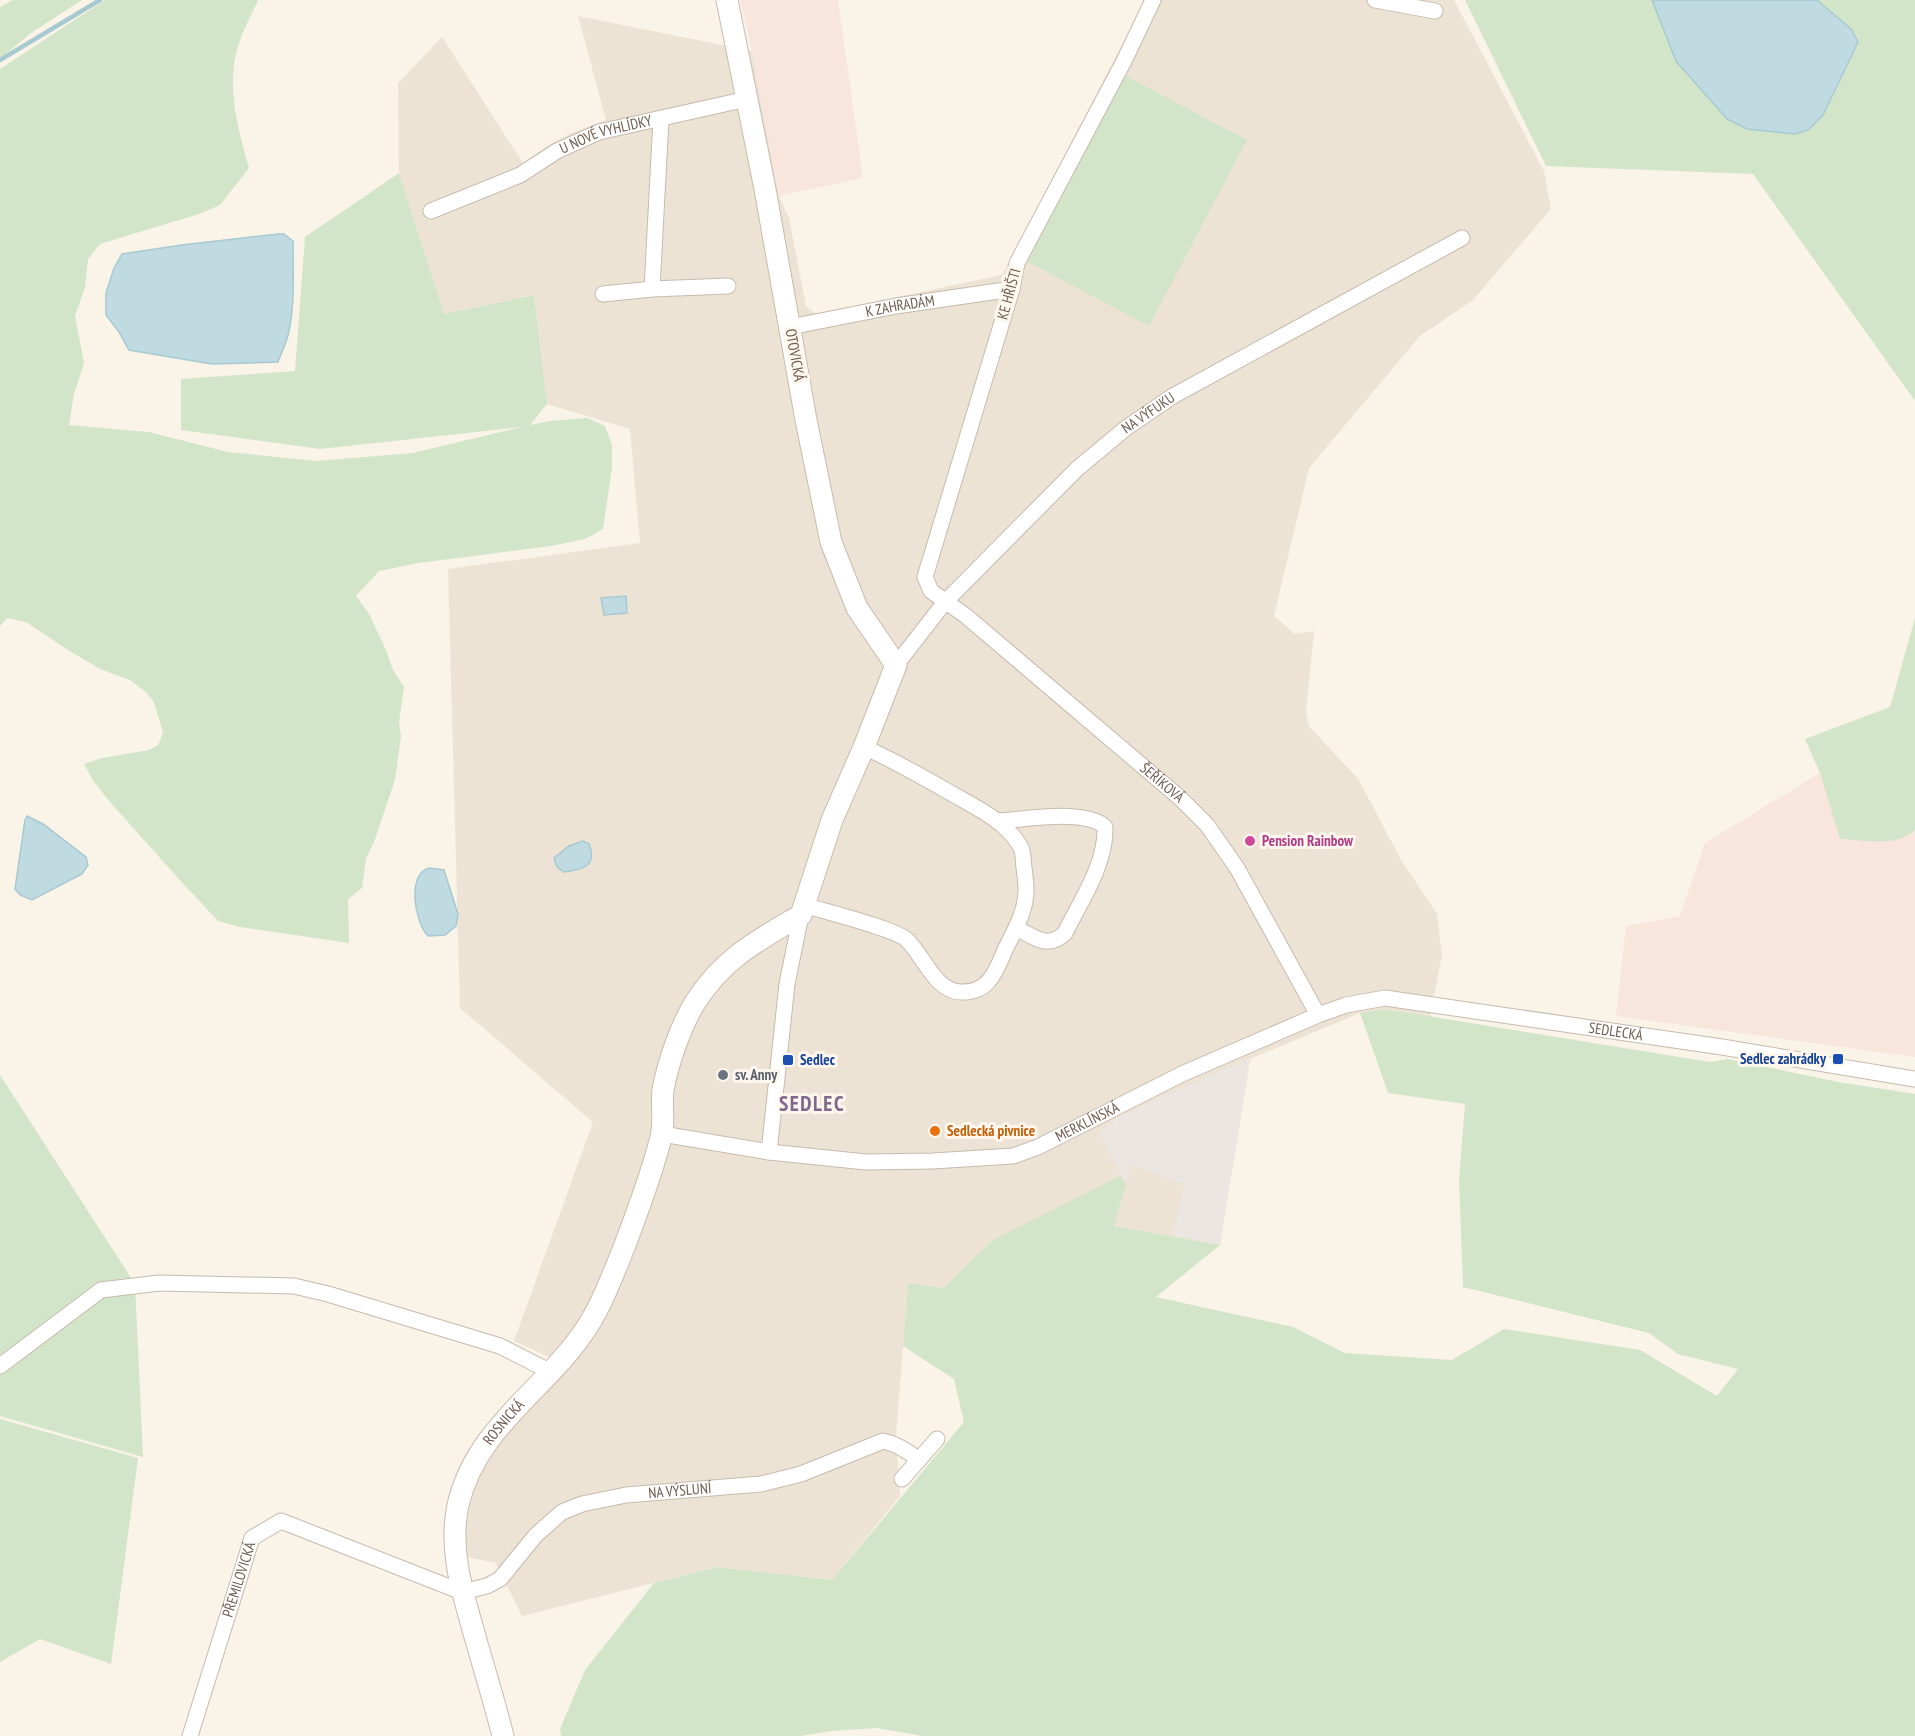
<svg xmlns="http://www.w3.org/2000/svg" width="1915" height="1736" viewBox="0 0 1915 1736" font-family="'PT Sans Narrow',sans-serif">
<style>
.residential{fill:#ede3d5}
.commercial{fill:#f8e6dd}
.industrial{fill:#ebe6e1}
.green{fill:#d3e5c8}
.water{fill:#bfdbe1;stroke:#a7c9d1;stroke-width:1.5}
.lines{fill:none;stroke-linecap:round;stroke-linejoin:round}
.stream{stroke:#a7c9d1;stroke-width:4.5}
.street-casing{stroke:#c7baae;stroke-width:17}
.secondary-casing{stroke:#cabaac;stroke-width:23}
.street{stroke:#fff;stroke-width:15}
.secondary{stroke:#fff;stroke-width:21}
.hotel-dot{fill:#d1479c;stroke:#fdf7ee;stroke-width:2}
.transit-dot{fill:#1a4fb4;stroke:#fdf7ee;stroke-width:2}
.worship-dot{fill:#6b7280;stroke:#fdf7ee;stroke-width:2}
.food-dot{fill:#e8710a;stroke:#fdf7ee;stroke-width:2}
.labels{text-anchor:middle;stroke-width:6;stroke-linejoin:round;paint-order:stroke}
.street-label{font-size:15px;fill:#705c50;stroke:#fdf7ee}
.hotel-label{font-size:15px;font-weight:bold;fill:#b23c85;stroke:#fdf7ee;text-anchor:start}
.transit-label{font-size:15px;font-weight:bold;fill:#164399;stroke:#fdf7ee;text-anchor:end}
.worship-label{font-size:15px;font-weight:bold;fill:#5b616d;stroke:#fdf7ee;text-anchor:start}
.food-label{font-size:15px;font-weight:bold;fill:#c56008;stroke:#fdf7ee;text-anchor:start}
.district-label{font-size:21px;font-weight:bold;letter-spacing:1.5px;fill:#81678c;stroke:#fdf7ee}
</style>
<rect width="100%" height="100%" fill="#f9f3e8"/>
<path class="residential" d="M1143,0H1454L1544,171L1551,209L1473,300L1420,336L1309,468L1274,616L1295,634L1314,631L1306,712L1309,726L1359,780L1401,860L1437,914L1442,955L1430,1017L1385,1009L1360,1013L1250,1059L1220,1245L1114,1226L1125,1185L993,1240L943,1288L908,1283L896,1435L900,1496L832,1580L717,1567L522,1616L496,1563L462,1556L464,1509L482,1462L564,1372L551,1358L514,1341L593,1122L460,1008L448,569L640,543L630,429L547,404L534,295L444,314L399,173L398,83L442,37L523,163L547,146L569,134L606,120L578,16L752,51L779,196L789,218L806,306L816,314L1002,275L1137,16Z"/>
<path class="commercial" d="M740,0H838L863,178L779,196L752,51Z
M1820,773L1840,839L1912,833L1915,830V1057L1616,1016L1626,926L1680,916L1705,843Z"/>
<path class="industrial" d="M1250,1059L1220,1245L1173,1236L1185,1183L1174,1181L1132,1164L1125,1183L1099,1132L1114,1123L1112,1121L1160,1098Z"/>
<path class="green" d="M13,0H82L31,33L0,59V7Z
M105,0H258C252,14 244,28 239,43C225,84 238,129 249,168L220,205L199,214L100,244L88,259L85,287L75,316L84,363L74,394L69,425L149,432L228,452L316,461L413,453L522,427L320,449L181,430V379L295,371L305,237L399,173L444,314L534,295L547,404L530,425L550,421L587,418L605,426L612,445V468L603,529L585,539L551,546L419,563L379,571L356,596L369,614L386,650L393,670L404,687L399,722L401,736L395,780L374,842L366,858L362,888L348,899L349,943L240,927L218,921L178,878L110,802L94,782L84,764L102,758L149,750L158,745L163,733L154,702L146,692L130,680L100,669L68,650L26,622L7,618L0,626V69Z
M1465,0H1652L1676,61L1727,119L1823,115L1858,42L1831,11L1822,6L1817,0H1915V401L1753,174L1546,166Z
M1124,75L1247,140L1149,326L1026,261Z
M1915,618V830C1896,848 1864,840 1840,839L1820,773L1805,739L1890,707Z
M1384,1009L1710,1062L1728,1059L1838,1082L1915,1094V1736H922L877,1728L831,1731L801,1736H561L560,1729L585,1670L654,1583L717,1567L832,1580L964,1422L954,1379L903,1346L908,1283L943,1288L993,1240L1120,1176L1126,1184L1114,1226L1220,1245L1156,1297L1293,1327L1345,1353L1452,1360L1504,1329L1640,1350L1717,1396L1738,1369L1678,1354L1649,1333L1463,1287L1459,1179L1465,1104L1388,1093L1360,1013Z
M0,1075L135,1284L143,1457L0,1416Z
M0,1419L138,1458L111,1664L40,1639L0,1662Z"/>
<path class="water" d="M1652,0H1817L1851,29L1858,42L1823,115L1808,130L1795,134L1747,129L1727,119L1676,61Z
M279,234H284L293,241C293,271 295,302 289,331C287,342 282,351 278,362L212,364L129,350L119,332L106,315V293L114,268L122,254L182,245Z
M626,596L627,613L604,615L601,598Z
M27,816L43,824L86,857L88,865L82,874L32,900L20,895L15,889L25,820Z
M583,841L589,844C598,866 582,870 564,872L557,867L554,858L569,846Z
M429,868L444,870L458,914L456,926L445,935L428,936C415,922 406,875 429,868Z"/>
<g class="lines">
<path class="stream" d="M0,60L100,0"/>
<g class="street-casing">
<g id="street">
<path id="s1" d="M1153,0L1124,61L1017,263L1012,289L925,577L931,591L966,616L1180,798L1207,825L1237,868L1318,1015"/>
<path d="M1375,0L1435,11"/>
<path id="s2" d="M431,211L520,175L557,151L599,132L747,99"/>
<path d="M652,289L661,119"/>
<path d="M603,294L652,289L728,286"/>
<path id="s3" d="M790,327L896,306L1012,289"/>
<path id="s4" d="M896,665L945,602L1077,469L1126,428L1173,396L1462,238"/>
<path d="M997,821C1024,820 1086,808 1105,827C1106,865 1081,900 1065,933C1047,950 1035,937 1016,928"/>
<path d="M804,905C823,911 896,929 907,940C923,955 935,991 960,992C989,993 995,973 1005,950C1014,931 1026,912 1026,890C1026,883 1025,875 1024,868C1023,861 1024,851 1020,846C1005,820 973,806 949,792C921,776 893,760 864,747"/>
<path id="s5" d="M662,1134L769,1152L866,1162L933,1161L1013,1156L1038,1147L1182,1074L1318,1015L1346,1005L1385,998L1722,1047L1915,1079"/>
<path d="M769,1152L787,984L801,915"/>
<path d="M0,1366L101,1290L159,1283L294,1286L328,1294L500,1346L551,1372"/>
<path d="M902,1479L937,1439"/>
<path id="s6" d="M190,1736L252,1538L281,1521L462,1592L487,1586L500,1579L536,1535L562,1512L582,1504L626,1495L761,1484L801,1474L883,1441C897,1444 908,1451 919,1460"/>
</g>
</g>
<g class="secondary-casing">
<g id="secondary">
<path id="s7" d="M503,1736C495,1704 485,1672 476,1640C464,1597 448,1551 458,1505C478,1419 559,1384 597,1310C608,1289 616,1267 625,1245C638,1210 652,1174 661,1137C665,1122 661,1105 663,1090C668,1062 681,1025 696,1001C725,957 757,941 801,915L832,820L864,747L896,665L857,608L831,542L806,420L765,189L727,0"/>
</g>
</g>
<use href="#street" class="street"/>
<use href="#secondary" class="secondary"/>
</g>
<circle class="hotel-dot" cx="1250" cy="841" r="6"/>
<g class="transit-dot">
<rect x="1832" y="1053" width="12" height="12" rx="3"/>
<rect x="782" y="1054" width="12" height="12" rx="3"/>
</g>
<circle class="worship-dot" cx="723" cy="1075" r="6"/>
<circle class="food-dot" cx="935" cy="1131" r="6"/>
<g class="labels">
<g class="street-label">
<text dy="5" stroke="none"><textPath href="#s2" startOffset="192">U NOVÉ VYHLÍDKY</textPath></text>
<text transform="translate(1009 294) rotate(-75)" y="5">KE HŘIŠTI</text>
<text dy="5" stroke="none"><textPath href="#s3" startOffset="112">K ZAHRADÁM</textPath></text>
<text transform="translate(795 355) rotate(80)" y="5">OTOVICKÁ</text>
<text dy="5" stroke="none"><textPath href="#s4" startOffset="358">NA VÝFUKU</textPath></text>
<text dy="5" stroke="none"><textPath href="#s1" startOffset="939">ŠEŘÍKOVÁ</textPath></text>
<text dy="5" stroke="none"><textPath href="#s5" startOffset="992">SEDLECKÁ</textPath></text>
<text dy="5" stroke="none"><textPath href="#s5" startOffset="435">MERKLÍNSKÁ</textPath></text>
<text dy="5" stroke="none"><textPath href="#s7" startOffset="333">ROSNICKÁ</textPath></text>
<text dy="5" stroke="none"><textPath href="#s6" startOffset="688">NA VÝSLUNÍ</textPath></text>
<text dy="5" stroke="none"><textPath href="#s6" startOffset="164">PŘEMILOVICKÁ</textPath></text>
</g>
<g class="hotel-label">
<text x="1262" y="846">Pension Rainbow</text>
</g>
<g class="transit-label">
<text x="1826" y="1064">Sedlec zahrádky</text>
<text x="800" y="1065" text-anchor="start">Sedlec</text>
</g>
<g class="worship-label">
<text x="735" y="1080">sv. Anny</text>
</g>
<g class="food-label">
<text x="947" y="1136">Sedlecká pivnice</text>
</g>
<g class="district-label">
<text x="812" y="1111">SEDLEC</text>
</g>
</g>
</svg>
